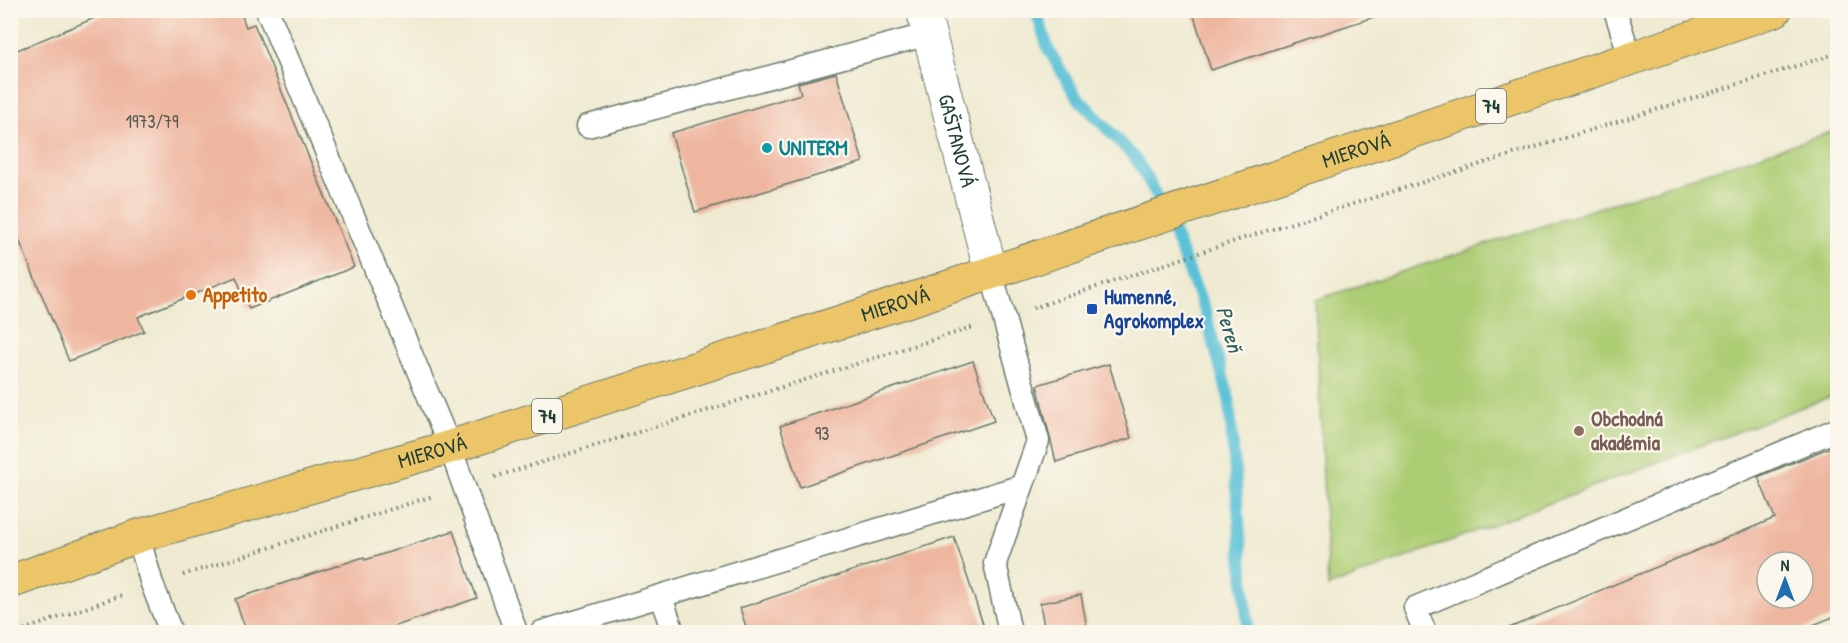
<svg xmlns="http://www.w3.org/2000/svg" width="1848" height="643" viewBox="0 0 1848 643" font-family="'Patrick Hand',sans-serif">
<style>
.green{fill:#adcd75;stroke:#668554;stroke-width:1.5}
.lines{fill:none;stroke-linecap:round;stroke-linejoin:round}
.stream{stroke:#5ac1d7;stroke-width:12}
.building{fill:#eeb59f;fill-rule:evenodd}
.service-casing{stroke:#687a6b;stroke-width:25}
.minor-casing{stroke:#687a6b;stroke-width:35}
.primary-casing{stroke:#687a6b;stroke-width:35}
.path{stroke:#687a6b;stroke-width:4;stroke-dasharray:1.5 4.5;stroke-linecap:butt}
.service{stroke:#fff;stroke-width:22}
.minor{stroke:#fff;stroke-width:33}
.primary{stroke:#ecc569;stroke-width:33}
.culture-dot{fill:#0f9aa8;stroke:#fbf7ec;stroke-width:2}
.food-dot{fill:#e8710a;stroke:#fbf7ec;stroke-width:2}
.transit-dot{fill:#1a4fb4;stroke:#fbf7ec;stroke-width:2}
.education-dot{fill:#8d6e63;stroke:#fbf7ec;stroke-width:2}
.labels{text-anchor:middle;stroke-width:4.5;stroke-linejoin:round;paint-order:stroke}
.number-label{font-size:18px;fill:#535b4f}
.shield{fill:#fbf7ec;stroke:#61756b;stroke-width:1.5}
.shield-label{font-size:20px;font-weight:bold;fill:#1f3d34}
.street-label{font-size:21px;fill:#1f3d34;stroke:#fbf7ec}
.culture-label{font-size:21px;font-weight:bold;fill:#0d838f;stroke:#fbf7ec;text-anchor:start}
.food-label{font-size:21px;font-weight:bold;fill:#c56008;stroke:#fbf7ec;text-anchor:start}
.transit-label{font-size:21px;font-weight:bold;fill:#164399;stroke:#fbf7ec;text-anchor:start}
.education-label{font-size:21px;font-weight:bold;fill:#785e54;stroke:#fbf7ec;text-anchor:start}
.water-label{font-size:22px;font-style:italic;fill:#2e5e5d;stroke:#fbf7ec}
</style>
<rect width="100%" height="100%" fill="#fbf7ec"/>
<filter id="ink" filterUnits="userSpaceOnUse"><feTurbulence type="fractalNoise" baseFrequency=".0167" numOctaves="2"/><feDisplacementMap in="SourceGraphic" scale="12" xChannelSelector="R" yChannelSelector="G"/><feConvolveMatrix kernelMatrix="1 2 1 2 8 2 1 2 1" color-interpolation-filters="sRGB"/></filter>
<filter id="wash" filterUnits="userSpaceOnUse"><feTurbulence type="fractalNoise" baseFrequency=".008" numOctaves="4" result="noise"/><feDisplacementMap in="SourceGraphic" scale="24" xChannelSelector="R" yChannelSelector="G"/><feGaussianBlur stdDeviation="1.35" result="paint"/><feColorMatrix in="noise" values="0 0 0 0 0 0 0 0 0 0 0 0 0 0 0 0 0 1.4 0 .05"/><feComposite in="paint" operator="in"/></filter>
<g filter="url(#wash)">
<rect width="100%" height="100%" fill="#efead1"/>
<path class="green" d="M1837,130V394L1328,587L1315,300Z"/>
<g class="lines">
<path class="stream" d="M1036,10L1048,49L1076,96L1136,159L1163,206L1204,309L1229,399L1248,632"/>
</g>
<g id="blocks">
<path class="building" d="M114,10H240L246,27L254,24L354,267L249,309L236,277L138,317L144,331L69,361L10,218V53Z
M1192,10H1373L1374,17L1211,70Z
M836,73L863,162L695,212L671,133L801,94L798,83Z
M973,361L994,421L800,487L780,426Z
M1109,364L1131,438L1056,462L1037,385Z
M1838,444V615L1793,633H1497L1775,518L1758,477ZM1767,562H1803V598H1767Z
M453,531L477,598L393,627L395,633H247L235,599L364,557L365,560Z
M954,537L986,633H748L740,608Z
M1081,595L1088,633H1045L1040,603Z"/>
</g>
</g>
<g filter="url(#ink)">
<use href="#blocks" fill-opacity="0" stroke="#687a6b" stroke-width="1.5"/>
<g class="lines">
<g class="service-casing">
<path id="service" d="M267,10L450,447L516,632
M1615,10L1631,60
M588,126L929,34
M991,272L1038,441L995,563L1010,632
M138,536L152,584L171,632
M661,597L673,632
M542,632L1022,486
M1425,632L1415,608L1838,429"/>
</g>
<g class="minor-casing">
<g id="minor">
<path id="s1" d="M923,10L991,272"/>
</g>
</g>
<g class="primary-casing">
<g id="primary">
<path id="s2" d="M10,582L138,536L450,447L919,297L1775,10"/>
</g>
</g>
<path class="path" d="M1033,308L1247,237L1838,53
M495,477L974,327
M183,575L433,496
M18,632L122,595"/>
<use href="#service" class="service"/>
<use href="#minor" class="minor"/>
<use href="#primary" class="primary"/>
</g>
</g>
<circle class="culture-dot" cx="767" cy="148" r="6"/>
<circle class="food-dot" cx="191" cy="295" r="6"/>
<rect class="transit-dot" x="1086" y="303" width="12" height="12" rx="3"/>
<circle class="education-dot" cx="1579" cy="431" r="6"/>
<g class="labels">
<g class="number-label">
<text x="152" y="128">1973/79</text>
<text x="822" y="440">93</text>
</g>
<g class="shield">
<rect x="1476" y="89" width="30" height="34" rx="4.5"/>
<rect x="532" y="399" width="30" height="34" rx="4.5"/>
</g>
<g class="shield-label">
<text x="1491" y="113">74</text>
<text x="547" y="423">74</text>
</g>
<g class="street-label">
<text dy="7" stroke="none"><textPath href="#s1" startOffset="135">GAŠTANOVÁ</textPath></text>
<text dy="7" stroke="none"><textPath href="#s2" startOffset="1414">MIEROVÁ</textPath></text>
<text dy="7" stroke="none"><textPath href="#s2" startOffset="928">MIEROVÁ</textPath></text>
<text dy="7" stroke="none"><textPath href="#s2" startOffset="442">MIEROVÁ</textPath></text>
</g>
<g class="culture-label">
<text x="779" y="155">UNITERM</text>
</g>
<g class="food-label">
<text x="203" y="302">Appetito</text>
</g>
<g class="transit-label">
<text x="1104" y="304">Humenné,<tspan x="1104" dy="24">Agrokomplex</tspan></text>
</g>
<g class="education-label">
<text x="1591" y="426">Obchodná<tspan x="1591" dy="24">akadémia</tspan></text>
</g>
<g class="water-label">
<text transform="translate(1230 329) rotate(74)" y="8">Pereň</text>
</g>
</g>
<rect width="1848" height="643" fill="none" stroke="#fbf7ec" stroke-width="36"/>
<g transform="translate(1785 580)"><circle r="28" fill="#fbf7ec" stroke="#a3ada2" stroke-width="1.5"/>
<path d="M0-4.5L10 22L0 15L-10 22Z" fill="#1f6fb2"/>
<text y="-9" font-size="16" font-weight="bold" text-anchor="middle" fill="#1f3d34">N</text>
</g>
</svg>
